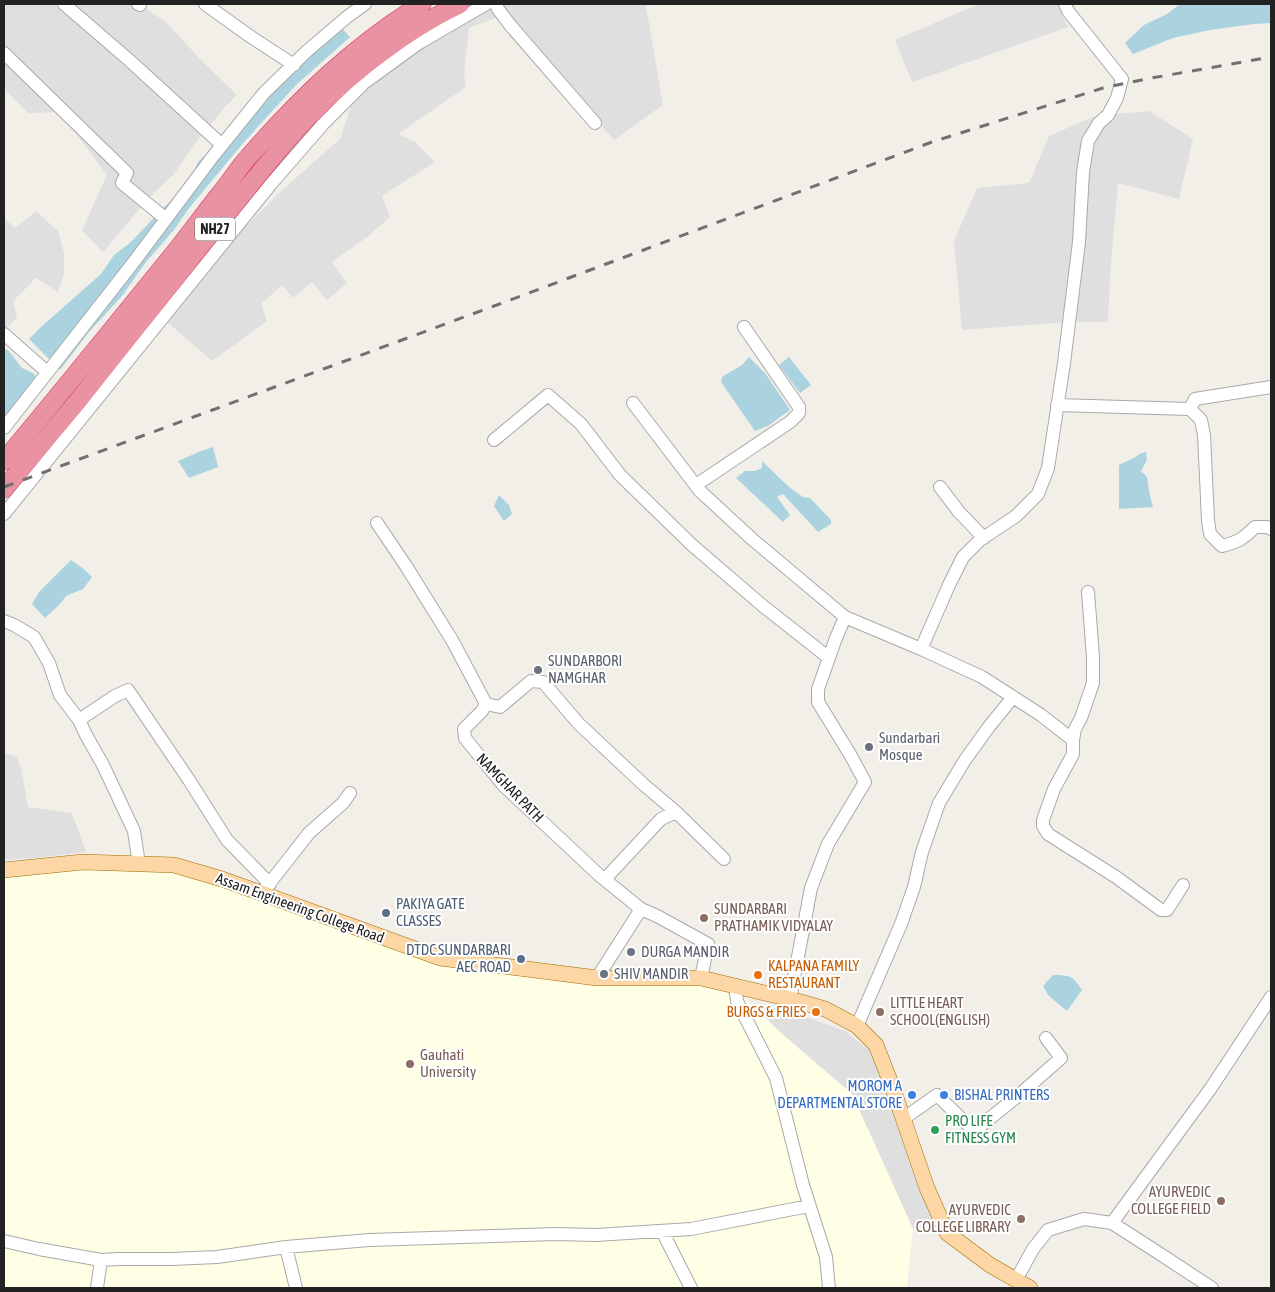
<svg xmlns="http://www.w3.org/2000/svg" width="1275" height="1292" viewBox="0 0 1275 1292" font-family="'Asap Condensed',sans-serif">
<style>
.residential{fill:#e0dfdf}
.education{fill:#ffffe5}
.water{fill:#aad3df}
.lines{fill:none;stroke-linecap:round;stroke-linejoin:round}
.minor-casing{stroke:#a9a9a9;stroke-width:14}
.major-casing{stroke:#a06b00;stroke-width:16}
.highway-casing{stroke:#dc2a67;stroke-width:19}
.minor{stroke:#fff;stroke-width:12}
.major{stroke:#fcd6a4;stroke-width:15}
.highway{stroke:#e892a2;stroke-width:18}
.rail{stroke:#707070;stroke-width:3;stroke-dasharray:10 10;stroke-linecap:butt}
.worship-dot{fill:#6b7280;stroke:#fff;stroke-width:2}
.service-dot{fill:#5c6f8a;stroke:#fff;stroke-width:2}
.education-dot{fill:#8d6e63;stroke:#fff;stroke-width:2}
.food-dot{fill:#e8710a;stroke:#fff;stroke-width:2}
.shop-dot{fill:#3f7fe0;stroke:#fff;stroke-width:2}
.leisure-dot{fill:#2e9e5b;stroke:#fff;stroke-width:2}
.labels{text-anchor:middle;stroke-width:4;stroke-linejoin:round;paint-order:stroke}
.shield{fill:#fff;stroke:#646464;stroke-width:1}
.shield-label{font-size:14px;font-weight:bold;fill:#222}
.worship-label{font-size:15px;fill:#5b616d;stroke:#fff;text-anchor:start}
.street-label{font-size:15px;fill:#222;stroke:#fff}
.service-label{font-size:15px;fill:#4e5e75;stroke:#fff;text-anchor:start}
.education-label{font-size:15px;fill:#785e54;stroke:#fff;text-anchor:start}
.food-label{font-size:15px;fill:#c56008;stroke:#fff;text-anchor:start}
.shop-label{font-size:15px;fill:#366cbe;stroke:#fff;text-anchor:end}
.leisure-label{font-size:15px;fill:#27864d;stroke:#fff;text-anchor:start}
</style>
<rect width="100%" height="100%" fill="#f2efe9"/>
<path class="residential" d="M4,4H141L140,5L166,22L199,58L237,95L225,107L196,142L174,174L149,198L103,252L82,230L107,175L60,112L28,113L8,93L4,87Z
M482,4H657L646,6L663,105L614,140L537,55L503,15L469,28L464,73L466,87L398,134L415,142L435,162L382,196L390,217L367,237L332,262L347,283L327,300L312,282L293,298L282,285L261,304L267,321L212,361L166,321L229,243L279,193L340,139L360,80Z
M979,4H1057L1068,27L912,82L895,40Z
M1149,111L1193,139L1179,199L1118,183L1110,276L1108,322H1069L962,330L954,241L977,188L1029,183L1049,136L1095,116Z
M36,211L58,231L64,253V274L58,292L36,278L13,301L17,317L4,331V218L15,228Z
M4,753L16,756L21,768L28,807L72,813L86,852L36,858L4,860Z
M697,1000L755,1005L786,1010L845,1031L869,1050L940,1217L913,1229L867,1127L831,1137Z"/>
<path class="education" d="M174,865L440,958L656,978L740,993L781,1033L852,1094L913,1229L907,1288H4V870Z"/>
<path class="water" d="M1180,4H1271V23L1254,24L1210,30L1173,38L1133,54L1125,43L1144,25L1167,14Z
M337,23L350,37L296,85L245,141L190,207L173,231L146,262L122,296L89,332L60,370L29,339L41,327L101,274L114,255L131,242L164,207L187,187L198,162L279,84Z
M4,349L8,350L22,368L33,373L39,382L4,416Z
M749,357L765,373L790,410L768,426L755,431L721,382L722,377L742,365Z
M789,357L811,385L800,393L779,365Z
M213,447L218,467L189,478L178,461L201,451Z
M1146,452L1147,460L1141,471L1147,477L1150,496L1153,507L1119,509V465L1136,457L1139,454Z
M762,461L789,487L803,497L810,498L831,520V524L818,532L783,494L777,497L790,515L783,522L736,478L745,471H755L762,468Z
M499,495L509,505L512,514L504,521L494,506Z
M71,560L84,569L92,577L83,589L66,596L60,604L45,618L32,604L39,592Z
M1053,975C1070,975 1073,976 1082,990L1067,1011L1048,995L1043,986Z"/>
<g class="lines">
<g class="minor-casing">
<path id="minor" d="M64,4L129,60L222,145
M138,4L140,5
M205,4L251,37L294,65
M496,4L498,9L510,25L595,123
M4,53L127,173L122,183L166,219
M4,334L47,372
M633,403L700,491L752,539L845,617
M1057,405L1190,409L1201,420L1204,435L1208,520L1210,534L1222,546C1238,542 1243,539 1255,527H1267L1271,529
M1190,409L1195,399L1271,387
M4,428L133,263L214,155L264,93L307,51L347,17L365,4
M494,440L548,395L581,424L620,475L692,545L763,606L829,658
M696,485L790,422L799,413V407L744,327
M940,487L959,512L984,538
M4,514L271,184L324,123L364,83L419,43L486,4
M377,523L406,566L452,640L486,704L482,711L464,729L465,738L481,758L504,786L599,875L641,909L657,916L708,944L701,978
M4,621L14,625L34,637L49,663L60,695L79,720
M921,649L982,677L1041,715L1073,740V754L1054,789L1043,820V826L1048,834L1116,877L1161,910H1167L1183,885
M486,704L500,707L531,681L543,682L579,724L643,784L676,812
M1073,740L1075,729L1081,718L1093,683V657L1088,592
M139,864L134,831L103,765L86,735L79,720L115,696L128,690L189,780L227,840L270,884
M605,879L661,819L676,812L724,859
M265,889L309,833L343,803L350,793
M597,978L641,909
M735,986L737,1001L776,1078L803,1185L826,1257L829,1288
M790,999L811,888L828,844L865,782L851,756L818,702V689L836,638L845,617L921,649L949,585L963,557L980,540L1016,516L1038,494L1048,468L1064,363L1079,242L1083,172L1088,141L1099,123L1108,115L1117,98L1122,79L1068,11L1065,4
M857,1026L901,924L914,887L922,852L939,803L965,760L988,728L1013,697
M903,1119L937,1095L974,1131L1019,1095L1061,1058L1046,1038
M1112,1223L1211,1088L1271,997
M662,1231L691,1288
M4,1241L39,1249L101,1260L118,1259H172L217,1257L286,1247L369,1240L555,1234L596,1235L691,1229L809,1206
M286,1247L296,1288
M1016,1280L1033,1249L1048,1230L1084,1219L1112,1223L1154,1250L1212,1288
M97,1288L101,1260"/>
</g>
<g class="major-casing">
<path id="major" d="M4,870L83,862L174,865L222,879L440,958L597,978H701L790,999L825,1009L857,1026L876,1045L892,1086L927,1188L947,1233L990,1265L1030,1288"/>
</g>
<g class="highway-casing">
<path id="highway" d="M4,461C62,392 119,321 176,251C191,232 205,213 220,194C229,183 236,172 245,161C297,101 354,45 422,4
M4,489C28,460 53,431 77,402C118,351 158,299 199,248C229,211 258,174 288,139C333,87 397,34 460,4"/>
</g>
<use href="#minor" class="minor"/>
<use href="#major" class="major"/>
<use href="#highway" class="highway"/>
<path class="rail" d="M4,487L494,306L932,142L1103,88L1146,79L1271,57"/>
</g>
<g class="worship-dot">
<circle cx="538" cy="670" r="5"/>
<circle cx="869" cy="747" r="5"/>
<circle cx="631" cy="952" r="5"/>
<circle cx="604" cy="974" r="5"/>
</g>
<g class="service-dot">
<circle cx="386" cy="913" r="5"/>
<circle cx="521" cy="959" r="5"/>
</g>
<g class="education-dot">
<circle cx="704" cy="918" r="5"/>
<circle cx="880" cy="1012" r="5"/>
<circle cx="410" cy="1064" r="5"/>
<circle cx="1221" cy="1201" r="5"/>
<circle cx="1021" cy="1219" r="5"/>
</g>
<g class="food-dot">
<circle cx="758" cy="975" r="5"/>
<circle cx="816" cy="1012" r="5"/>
</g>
<g class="shop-dot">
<circle cx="912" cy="1095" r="5"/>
<circle cx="944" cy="1095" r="5"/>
</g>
<circle class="leisure-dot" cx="935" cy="1130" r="5"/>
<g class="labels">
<rect class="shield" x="195" y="217.5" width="40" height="23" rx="4"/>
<g class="shield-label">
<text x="215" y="234">NH27</text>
</g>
<g class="worship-label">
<text x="548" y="666">SUNDARBORI<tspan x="548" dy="17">NAMGHAR</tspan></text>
<text x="879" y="743">Sundarbari<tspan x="879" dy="17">Mosque</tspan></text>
<text x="641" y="957">DURGA MANDIR</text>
<text x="614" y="979">SHIV MANDIR</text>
</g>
<g class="street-label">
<text transform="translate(510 788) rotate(46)" y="5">NAMGHAR PATH</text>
<text transform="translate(300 908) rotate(20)" y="5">Assam Engineering College Road</text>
</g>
<g class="service-label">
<text x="396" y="909">PAKIYA GATE<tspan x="396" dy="17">CLASSES</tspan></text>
<text x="511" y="955" text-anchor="end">DTDC SUNDARBARI<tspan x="511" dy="17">AEC ROAD</tspan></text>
</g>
<g class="education-label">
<text x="714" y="914">SUNDARBARI<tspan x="714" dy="17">PRATHAMIK VIDYALAY</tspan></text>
<text x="890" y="1008">LITTLE HEART<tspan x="890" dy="17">SCHOOL(ENGLISH)</tspan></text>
<text x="420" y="1060">Gauhati<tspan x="420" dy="17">University</tspan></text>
<text x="1211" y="1197" text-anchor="end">AYURVEDIC<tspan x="1211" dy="17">COLLEGE FIELD</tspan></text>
<text x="1011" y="1215" text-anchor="end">AYURVEDIC<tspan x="1011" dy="17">COLLEGE LIBRARY</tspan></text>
</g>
<g class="food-label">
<text x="768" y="971">KALPANA FAMILY<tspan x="768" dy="17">RESTAURANT</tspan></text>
<text x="806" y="1017" text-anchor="end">BURGS &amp; FRIES</text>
</g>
<g class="shop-label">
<text x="902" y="1091">MOROM A<tspan x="902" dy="17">DEPARTMENTAL STORE</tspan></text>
<text x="954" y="1100" text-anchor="start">BISHAL PRINTERS</text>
</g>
<g class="leisure-label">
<text x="945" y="1126">PRO LIFE<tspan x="945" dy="17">FITNESS GYM</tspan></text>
</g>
</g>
<rect width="1275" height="1292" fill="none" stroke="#222222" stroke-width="10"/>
</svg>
